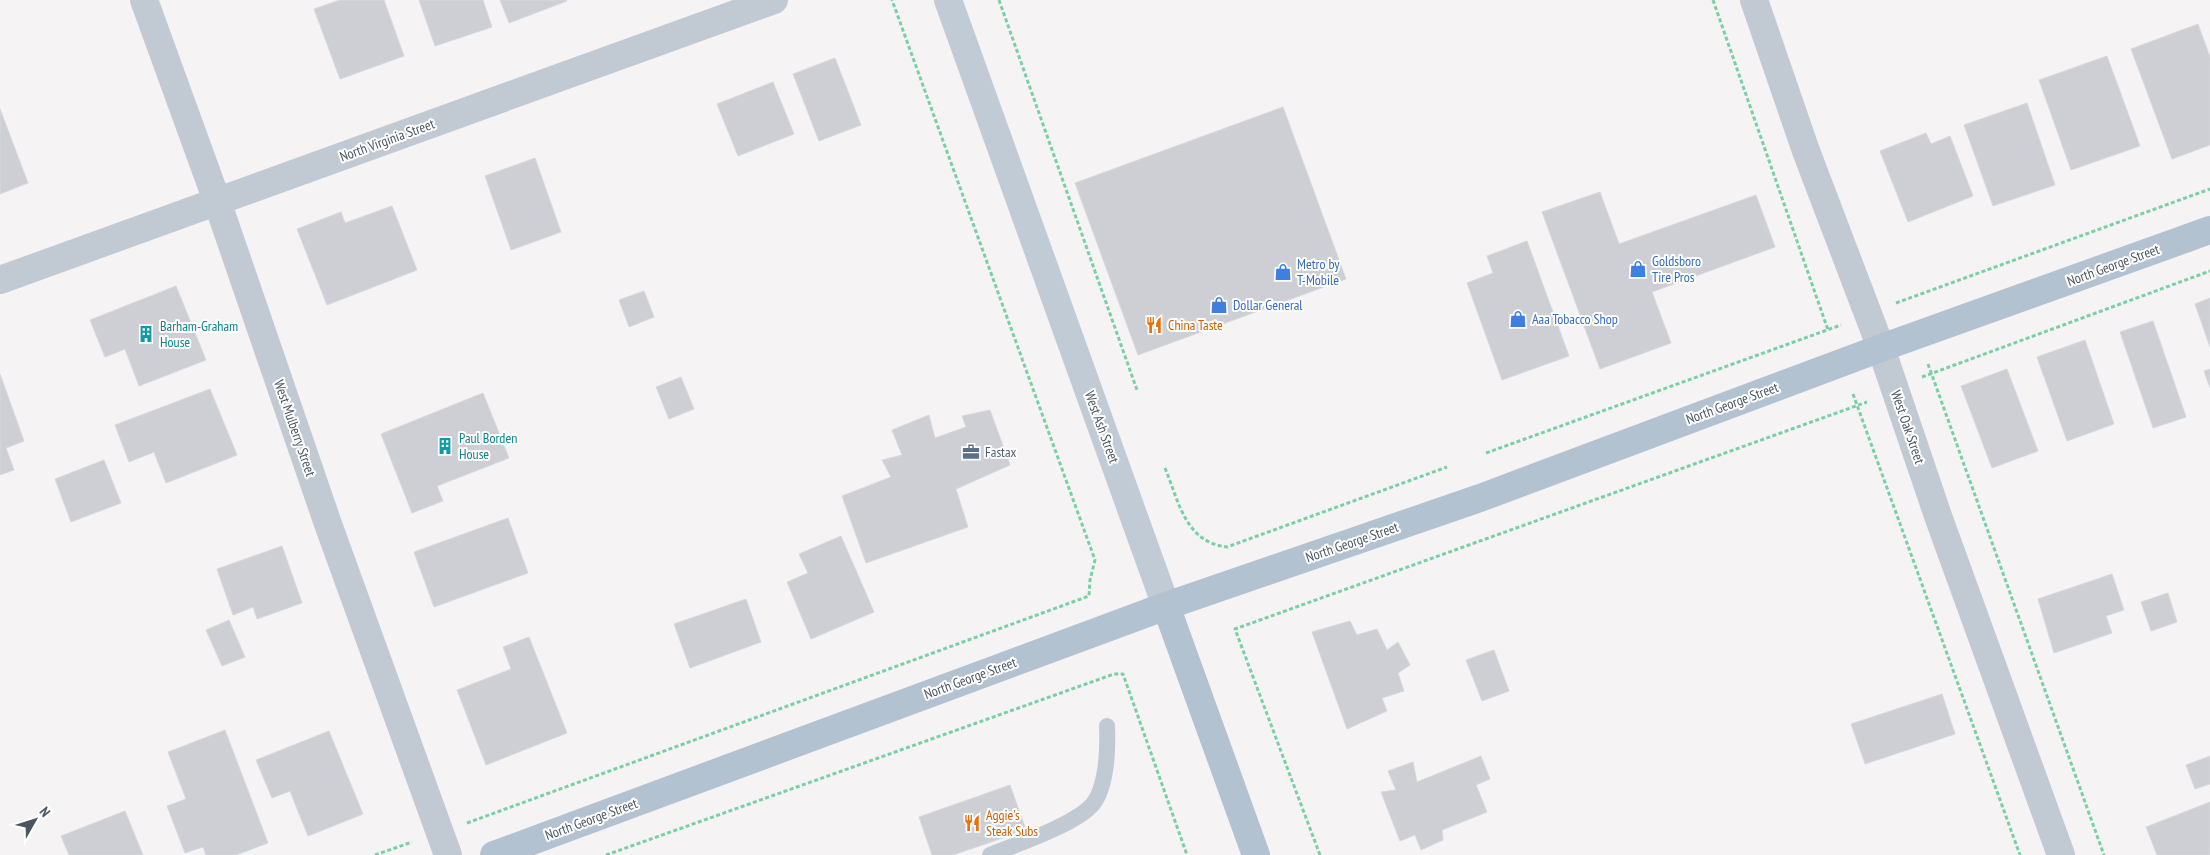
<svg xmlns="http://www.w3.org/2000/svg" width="2210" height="855" viewBox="0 0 2210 855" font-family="'PT Sans Narrow',sans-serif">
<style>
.building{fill:#cdcfd5;stroke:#d7d9de}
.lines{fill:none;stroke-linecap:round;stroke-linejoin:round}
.path{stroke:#7ad0a6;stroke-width:3;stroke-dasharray:4 2.5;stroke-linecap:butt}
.service{stroke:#c1cad2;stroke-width:16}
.minor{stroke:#c1cad2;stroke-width:28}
.secondary{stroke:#c1cbd6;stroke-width:28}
.primary{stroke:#b3c2d1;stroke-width:28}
.labels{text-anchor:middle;stroke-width:4;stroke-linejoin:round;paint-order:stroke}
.street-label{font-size:14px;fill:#4a5661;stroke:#fff}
.shop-label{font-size:14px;fill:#366cbe;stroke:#fff;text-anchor:start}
.food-label{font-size:14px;fill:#c56008;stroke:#fff;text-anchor:start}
.culture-label{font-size:14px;fill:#0d838f;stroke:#fff;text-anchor:start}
.service-label{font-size:14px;fill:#4e5e75;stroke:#fff;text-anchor:start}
</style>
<rect width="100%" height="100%" fill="#f5f3f3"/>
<path class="building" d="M340,0H384L404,56L340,79L314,9Z
M419,0H483L492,27L435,46Z
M500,0H566L567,1L509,23Z
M2198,24L2210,57V145L2172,159L2131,49Z
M2107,56L2140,146L2071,170L2039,80Z
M835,58L861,125L819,141L793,74Z
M773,82L794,134L738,156L717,104Z
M2027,103L2055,185L1993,206L1964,125Z
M1283,107L1346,279L1138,355L1075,183Z
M0,109L28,183L0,194Z
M1926,133L1931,144L1950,136L1973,196L1908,222L1880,151Z
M535,158L561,232L511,250L485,176Z
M1600,192L1619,244L1756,195L1775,247L1652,292L1671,343L1600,369L1542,212Z
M392,206L417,270L327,305L297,229L341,212L345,223Z
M1527,241L1569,356L1502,380L1467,283L1493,273L1487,256Z
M176,286L206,360L139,386L125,349L105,357L90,320Z
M644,291L654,317L629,327L619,300Z
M2210,298V347L2195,304Z
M2153,321L2186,417L2153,428L2120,332Z
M2085,340L2114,424L2067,441L2037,357Z
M2007,369L2038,451L1992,468L1961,386Z
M2210,369V388L2204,371Z
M0,374L24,441L6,448L14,470L0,475Z
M681,377L694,409L669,419L656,387Z
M210,389L237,455L166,483L154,452L129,462L115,425Z
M483,393L509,458L437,486L443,501L412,513L381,434Z
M990,410L1010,465L956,489L968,527L866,563L842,496L891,477L882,460L902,455L892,430L929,415L935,438L966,427L962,416Z
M104,460L121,503L71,522L55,479Z
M508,518L528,573L434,607L414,552Z
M841,536L874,612L811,639L787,582L808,573L799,554Z
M282,546L302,603L257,619L253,607L233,615L217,569Z
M2112,574L2124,610L2106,616L2112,633L2054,653L2038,599Z
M2168,593L2177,622L2151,631L2141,602Z
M746,599L761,642L690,668L674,624Z
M229,620L245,657L222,666L206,630Z
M1350,621L1357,635L1377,629L1387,650L1398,642L1410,665L1398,673L1404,691L1382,698L1387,711L1347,729L1312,632Z
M529,637L567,733L486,765L457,690L511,669L503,647Z
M1494,650L1509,691L1482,701L1466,660Z
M1942,694L1955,734L1865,764L1851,724Z
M225,730L268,843L236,855H206L203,847L185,853L167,806L186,799L168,752Z
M329,731L363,814L308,836L290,791L272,798L256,760Z
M1481,756L1490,779L1476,785L1487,812L1442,830L1443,840L1421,850L1415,835L1400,841L1381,792L1396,790L1388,771L1413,762L1417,782Z
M2210,756V784L2195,789L2186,765Z
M1010,785L1026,830L953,855H932L919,817Z
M2210,802V855H2157L2146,827Z
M125,811L143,855H69L61,836Z"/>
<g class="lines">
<path class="path" d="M999,0L1137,390
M1713,0L1828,330
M1896,303L2210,189
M1928,364L2104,855
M1922,377L2210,271
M1853,394L2020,855
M1486,453L1841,325
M1165,468C1179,502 1185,542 1227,547L1447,467
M467,823L1089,596L1090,580L1095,560L892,0
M375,855L412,842
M606,855L1114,674H1123L1187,855
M1320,855L1235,629L1867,402"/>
<path class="service" d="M990,855C1017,844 1075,825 1093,804C1107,786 1108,748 1107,726"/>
<path class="minor" d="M144,0L217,201L328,524L448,855
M1754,0L1806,151L1881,348L1938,516L2061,855
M0,280L774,0"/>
<path class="secondary" d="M948,0L1166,606"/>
<path class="primary" d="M1166,606L1256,855
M494,855L1166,606L1480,498L1881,348L2210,230"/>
</g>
<defs>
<g id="shop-bare" transform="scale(1.35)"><path d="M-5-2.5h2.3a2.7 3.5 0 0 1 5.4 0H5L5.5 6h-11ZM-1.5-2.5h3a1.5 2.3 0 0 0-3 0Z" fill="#3f7fe0" stroke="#fff" stroke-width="2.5" paint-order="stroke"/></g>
<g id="restaurant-bare" transform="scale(1.35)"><path d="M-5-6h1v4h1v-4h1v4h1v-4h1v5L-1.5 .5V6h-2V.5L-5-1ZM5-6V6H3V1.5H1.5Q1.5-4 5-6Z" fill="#e8710a" stroke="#fff" stroke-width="2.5" paint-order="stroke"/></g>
<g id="building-bare" transform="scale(1.35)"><path d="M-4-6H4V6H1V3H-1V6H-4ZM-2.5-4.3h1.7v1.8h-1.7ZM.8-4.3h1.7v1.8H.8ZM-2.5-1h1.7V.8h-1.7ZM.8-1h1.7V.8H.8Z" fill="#0f9aa8" stroke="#fff" stroke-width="2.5" paint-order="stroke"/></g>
<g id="office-bare" transform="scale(1.35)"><path d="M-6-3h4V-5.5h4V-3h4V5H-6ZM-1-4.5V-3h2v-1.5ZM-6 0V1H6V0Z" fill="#5c6f8a" stroke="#fff" stroke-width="2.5" paint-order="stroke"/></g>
</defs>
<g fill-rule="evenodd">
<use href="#shop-bare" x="1638" y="269"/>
<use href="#shop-bare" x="1283" y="272"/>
<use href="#shop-bare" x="1219" y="305"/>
<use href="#shop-bare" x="1518" y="319"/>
<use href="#restaurant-bare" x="1154" y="325"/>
<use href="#building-bare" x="146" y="334"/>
<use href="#building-bare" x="445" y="446"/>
<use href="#office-bare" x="971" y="452"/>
<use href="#restaurant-bare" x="972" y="823"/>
</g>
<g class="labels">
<g class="street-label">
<text transform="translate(387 140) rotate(-20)" y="5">North Virginia Street</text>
<text transform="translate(2113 265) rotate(-20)" y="5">North George Street</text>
<text transform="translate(1732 403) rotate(-20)" y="5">North George Street</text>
<text transform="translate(1102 427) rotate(70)" y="5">West Ash Street</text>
<text transform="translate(1908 427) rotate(71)" y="5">West Oak Street</text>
<text transform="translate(295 428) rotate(71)" y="5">West Mulberry Street</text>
<text transform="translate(1352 542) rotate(-19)" y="5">North George Street</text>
<text transform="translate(970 678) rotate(-20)" y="5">North George Street</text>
<text transform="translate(591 819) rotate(-20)" y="5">North George Street</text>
</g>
<g class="shop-label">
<text x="1652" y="266">Goldsboro<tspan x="1652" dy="16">Tire Pros</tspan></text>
<text x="1297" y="269">Metro by<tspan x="1297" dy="16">T-Mobile</tspan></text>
<text x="1233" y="310">Dollar General</text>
<text x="1532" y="324">Aaa Tobacco Shop</text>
</g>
<g class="food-label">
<text x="1168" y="330">China Taste</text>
<text x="986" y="820">Aggie's<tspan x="986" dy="16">Steak Subs</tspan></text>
</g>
<g class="culture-label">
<text x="160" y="331">Barham-Graham<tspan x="160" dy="16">House</tspan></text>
<text x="459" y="443">Paul Borden<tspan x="459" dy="16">House</tspan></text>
</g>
<g class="service-label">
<text x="985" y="457">Fastax</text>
</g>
</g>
<g transform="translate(35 820) rotate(51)" stroke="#ffffff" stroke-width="4" paint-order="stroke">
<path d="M0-4L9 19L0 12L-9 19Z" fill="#4a5661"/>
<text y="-8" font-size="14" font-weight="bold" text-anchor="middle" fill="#4a5661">N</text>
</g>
</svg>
